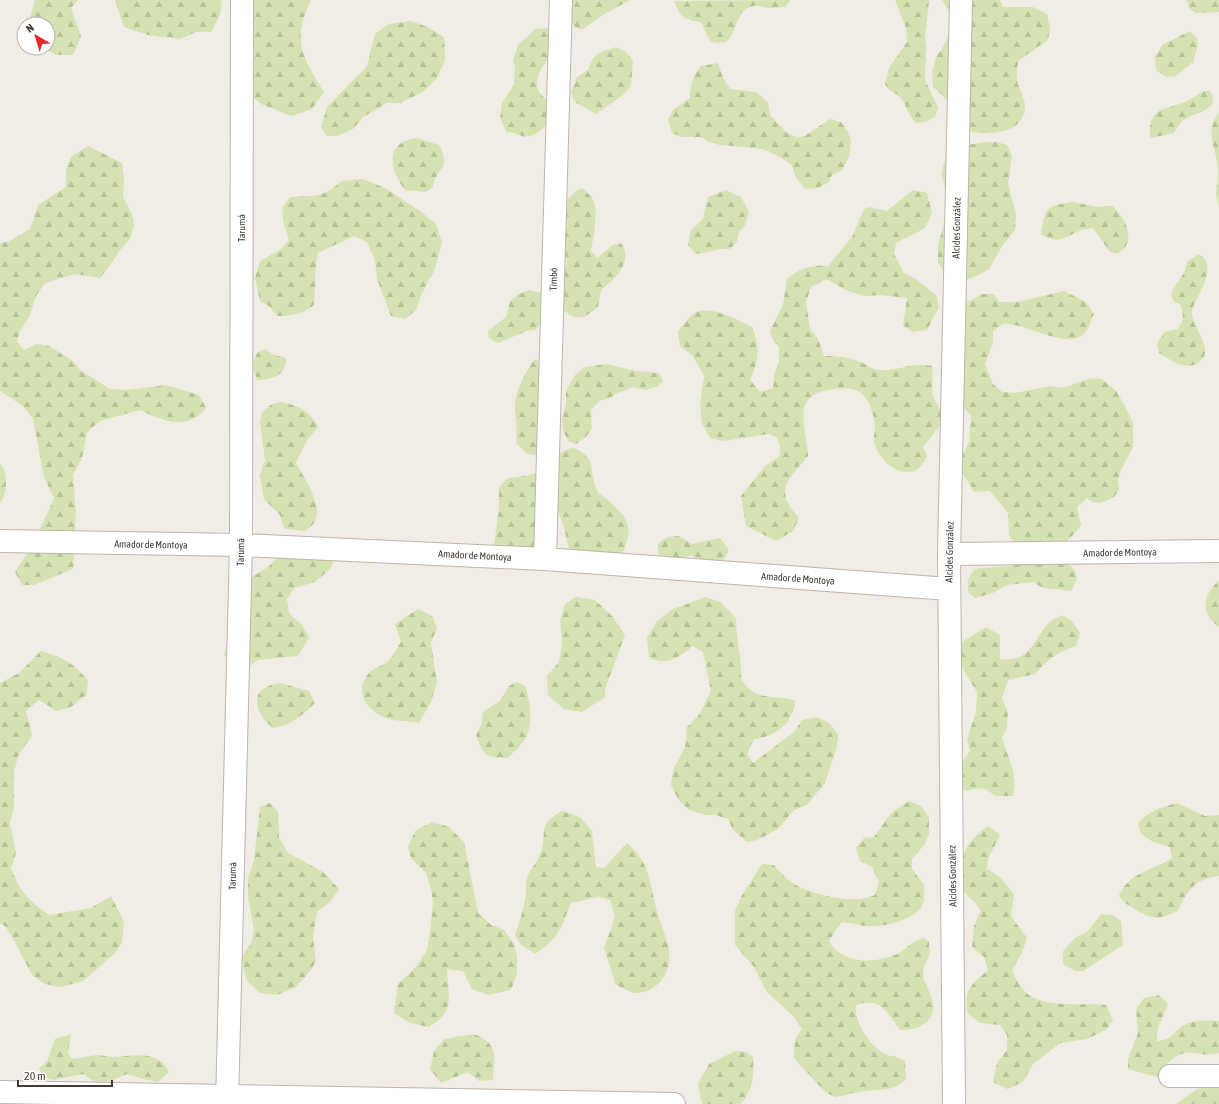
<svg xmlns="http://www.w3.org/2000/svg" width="1219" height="1104" viewBox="0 0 1219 1104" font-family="'Asap Condensed',sans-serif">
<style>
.forest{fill:url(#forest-firs)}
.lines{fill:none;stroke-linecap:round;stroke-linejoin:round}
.minor-casing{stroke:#bfb5ac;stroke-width:24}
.minor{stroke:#fff;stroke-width:22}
.labels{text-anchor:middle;stroke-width:3;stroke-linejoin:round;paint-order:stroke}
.street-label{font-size:10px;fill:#433c36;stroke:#fff}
</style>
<defs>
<pattern id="forest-firs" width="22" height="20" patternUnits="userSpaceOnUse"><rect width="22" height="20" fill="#d4e3b1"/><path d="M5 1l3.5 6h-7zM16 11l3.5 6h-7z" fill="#b7c499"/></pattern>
</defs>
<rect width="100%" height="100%" fill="#f1ece6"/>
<path class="forest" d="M35,0H78L71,8L81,36L73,55H56L44,48H48V24H28Z
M115,0H221C224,11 216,22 211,32H196L180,39L148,35L124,27Z
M242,0H311C292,42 301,54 324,92L312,109L291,116L261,104L248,92Z
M565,0H630L601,16L583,29L576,28L566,16Z
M791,0L785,7C780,7 775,8 770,8C765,8 759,5 754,6C727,10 743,52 710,41L701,22C683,19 681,18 674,1Z
M895,0H929L925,39L926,46L925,80L938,108L935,117L925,122L916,123C908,116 905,101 899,96C892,91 891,93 885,84L889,68L907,42L906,28Z
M942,0H1000L1003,7H1033L1047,14L1050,29L1048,40L1018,61C1018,67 1016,73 1017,79C1018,88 1025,98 1025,106C1024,137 985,134 964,131C956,116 948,97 933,87L932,72L936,58L947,39L949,30L950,13Z
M1187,0H1219V12L1196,13L1189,8Z
M411,21L428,27L444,37L445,60L437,78L423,92L400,103H387L363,117L353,129L337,136H327L321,127L327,107L367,66L375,34L389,24Z
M549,28C565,54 539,59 537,83C536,92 543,95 547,101C550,106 550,114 551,119C543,128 535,139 522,136C516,134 513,131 507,133L500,118L502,103L514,85L515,68L513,60L518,45L535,29Z
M1190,31L1197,38L1198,45L1193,62L1176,76L1166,77L1156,70L1155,57L1162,45Z
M616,47L625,51L633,60L631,86L623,95L596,114L575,102L571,92L577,77L588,70C593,53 600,52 616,47Z
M718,63L723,78L730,89L756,92L768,102L770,115L787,133L797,137L805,136L830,119L841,122L848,132L851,141L849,157L842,170L832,175L829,182L818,188L805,189L796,177L791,164L778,156L763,149L720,145L709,142L701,137H682L672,133L668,119L674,109L690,98C690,85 693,76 701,66Z
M1204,91H1210L1213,98L1212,105C1196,119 1185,111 1174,133L1150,138C1148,105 1165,111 1187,101C1193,98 1198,94 1204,91Z
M1219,111V206C1213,189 1218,190 1218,174C1219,158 1210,144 1212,128C1212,122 1217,116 1219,111Z
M416,138L439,145C452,169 436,167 433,187L426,192L405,190C395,177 384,153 403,142C406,140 412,139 416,138Z
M987,142H997L1007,145L1012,156L1008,183L1016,215L1015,230L1004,243L989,269L976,276L961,282L948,276L938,263V245L946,216L947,199L942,174L944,162L966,145Z
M88,146L122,163L124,180L123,197L132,214L134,225L130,239L120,250L111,264L100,278L75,274L45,283L36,296L30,315L20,331L17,341L24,350L37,344L49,346L73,361L80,370L110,389L128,390L166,385L199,395L206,408C187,431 163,421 140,410L100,421L87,432L82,458L73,475L76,512L73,569L34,585H22L15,572L35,541L54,498L44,477L33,419L23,406L0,391V243L8,242L30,229L38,205L66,187V170L71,157Z
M363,179L385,188L420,211L436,224L442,242L435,269L421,295L416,310L405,319L391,316L377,279L375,260L367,242L354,236L318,253C314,270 316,288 314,305C302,314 292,316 277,316L269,306L260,301L255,278L260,261L280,250L289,240L284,225L282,208L290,197C313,196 324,198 341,181Z
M582,188C586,192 591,195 593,200C599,212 593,238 591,251L597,258L613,245L621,243C634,261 615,280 601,290L598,307C578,325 568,319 556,297L567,263L563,241L567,225L564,217V207L567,200L576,191Z
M726,190L741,197L749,212L745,226L739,232L737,242L730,249C718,248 708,253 696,254L688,245L691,230L703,219L708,197Z
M913,190L927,193L932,213L925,228L896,243L894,254L904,273L916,279L936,295L939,307L927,330L912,332L903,325L907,298L880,295L865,296L848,291L826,279L811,287L806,302L810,329L818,339L824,356C835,356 847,357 858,361C867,364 872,371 883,370C902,370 912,362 932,366C935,390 926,391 943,413L942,423L923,447L927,456C922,466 918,473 905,472C891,471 877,455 874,442C873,438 875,432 875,427C874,416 871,404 864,396C855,387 847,388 836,389C789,392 806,425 808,456C788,481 773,489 799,518L793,531L776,541L746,526L741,496L765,466L780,456V445L776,437L769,434L723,441L710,438L702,424L700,406L704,376L693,356L680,346L678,331C683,326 687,319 693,314C708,303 738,320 752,327C760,344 759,363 750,380L760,392L773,388L774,375L779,361V347L773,340L770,331L783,305L787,279C800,268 811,265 828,266L852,237L864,209L869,207L887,211Z
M1074,202L1098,207L1113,206C1126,219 1137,241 1119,253L1110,252L1093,228C1088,229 1082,229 1077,232C1062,239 1057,244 1041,234C1045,207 1047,205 1074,202Z
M1198,254C1219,264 1199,293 1193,307C1186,325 1219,349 1198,363C1184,371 1171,360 1159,353L1157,344L1164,332L1178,329C1184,319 1184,315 1180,304L1174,302L1171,295C1175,281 1185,278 1187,262Z
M529,290L541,293L550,308V316L535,330L527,331L498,343L489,338L488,331L506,317L510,302L517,295Z
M1064,291L1086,302L1094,314C1091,319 1090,326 1086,331C1072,354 1022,321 1003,324C1000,325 996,329 993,331V342L985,364L993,384L1002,392L1015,393L1051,386L1061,388L1092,378L1102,379L1117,392L1133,422V447L1121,470L1118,480L1119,489L1114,497L1101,503L1092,502L1087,498L1077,507L1081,525C1062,552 1049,548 1018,548L1009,535L1008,513L990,491L974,492L961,470L963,454L969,442L971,416L961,404L964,304L982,294H994L999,302H1018Z
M265,349L274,355L286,358C286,375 273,380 257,380L252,366L257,353Z
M535,359L552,371L544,450L535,455L528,454L516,443C518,430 515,418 515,405C516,388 525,373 535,359Z
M606,364L636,371L659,373L663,381L658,386L645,390L633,387L618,393L610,398L599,401L591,410L592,428L586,437L576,444L568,441L563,430L562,419L566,404V391L575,375L585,367Z
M281,402C297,405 311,411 318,427L308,439L296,462C303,477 325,507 314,523C312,526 307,529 305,531L285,529L280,515L264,499L260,475L265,460L260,422L262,412L272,404Z
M574,448C598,459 588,469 596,488C597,493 603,496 607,499C628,518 635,526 622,554L578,562L569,549L563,524L558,511L550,512L537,548L502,559L494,546L499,509V487L508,478C520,477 531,476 541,470C555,461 556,450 574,448Z
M0,464C9,471 7,495 0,503Z
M679,536L692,544L720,538L729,550L723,560L701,561L691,555L680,560L668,561L658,554V544L667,537Z
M293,541L334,560L330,569L315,582L294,588L287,599L289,613L302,625L309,637L298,656L257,660L250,666L224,656L239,590L252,577L268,567Z
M1022,561L1066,562L1074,569L1077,579L1071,591L1043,588L1033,582L1007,585L993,593L975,598L968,592V580L974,569L1009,566Z
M1219,580V627C1200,612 1202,597 1219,580Z
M576,597L595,600L612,616L625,635L605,689V697L582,712L564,709L548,695L547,676L559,662L562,643L560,621L565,604Z
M706,597L720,602L736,618C736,639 742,659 741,679C744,683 748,688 752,691C764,700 781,695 795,701C794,723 775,737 754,739L747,754L753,763L794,732L802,720L817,717L829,723L838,734L837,746L825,783L807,805L794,810L778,829L757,840L747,842L733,830L728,819L715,815H706L689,810L678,799L671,785L673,770L685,747L687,727L699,715L711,691L703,652L693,646C676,659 670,665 649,658L647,638L657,621L673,609Z
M418,609L432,616L437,628L431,643L437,682L431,702L419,723C409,720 398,722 389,719C369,713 352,693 369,673C373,668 382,666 387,662C393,657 397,648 401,642L395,624Z
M1062,615L1072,621L1080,633L1076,646C1056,653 1049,658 1035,674L1008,680L1002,698L1008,712L1007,727L1002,738C1008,757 1018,775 1013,796H995C984,786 980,787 966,791L956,781L959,766L970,751L967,739L976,712L977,692L958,661L960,643L986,627L1000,635V659C1033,663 1033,637 1051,621C1054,619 1059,617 1062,615Z
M41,651C64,658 73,662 88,681L86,695L71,707L57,711L39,700L26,711L32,735L18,756L14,772V807L10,823L16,853L11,868C21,893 27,899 49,915L91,908L111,896L124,922L122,943L113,955L83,981L61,987L45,984L32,975L16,944L6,927L0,923V683L19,673Z
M516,682L525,686C530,701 534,724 525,739C521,746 513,752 508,758C486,758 483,755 476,735L481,725L483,712L500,701L509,686Z
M280,683L309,691L315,703C302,716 291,725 273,728C253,712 248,687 280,683Z
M909,801L921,806L929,817V834L925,844L912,859V869L924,885C924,890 925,898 923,903C918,920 883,927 869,926C859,926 851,922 841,922L829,941C841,964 873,964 895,955C906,950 912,940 924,938L929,942C929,946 930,951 929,955C928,960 923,966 923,972C923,983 931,992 933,1002C936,1023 916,1031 900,1030C886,1011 882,997 856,1005C854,1022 869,1045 885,1054C892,1057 897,1056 905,1061L906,1079C889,1095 879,1087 859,1092C851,1093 844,1096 835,1097L825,1092L794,1058L795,1040L802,1029L794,1017L766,991L754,967L735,945V911L741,897L762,864L774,865C780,872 786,879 794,884C814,895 854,905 875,895L879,882L872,867L860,861L856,848L864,838L874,837L891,813Z
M270,803L278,812L279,837L288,853L323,872L339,889L330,902L317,912L313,937L316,961L311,970L296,987L277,995L260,993L247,981L241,958L251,943L254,930L248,896V878L254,860L260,807Z
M1177,803L1205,816L1219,815V876C1195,879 1187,890 1178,911C1158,920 1152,920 1133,908C1126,904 1123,902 1119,895C1130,872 1152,871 1172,858L1170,847L1153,842L1141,834L1138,824C1147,811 1163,807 1177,803Z
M562,811L580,817L592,831L596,867L604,868L627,843C651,864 649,882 657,911C660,922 665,934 668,945C674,967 661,991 638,993C632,994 622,987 616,985L604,948L615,917L610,900L598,897L571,903C560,930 560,937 535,954L521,945L515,935C519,923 523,912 525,900C527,893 525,885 527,878C530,869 537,863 540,854C549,832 535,826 562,811Z
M432,822L449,827L464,842L478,913L490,924L504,930L514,944L517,956V973L511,990L488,995L472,989L463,971L447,969C448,996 456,1012 428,1027L410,1023L394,1013L398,984L416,967L427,950L430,933L433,902L431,889L426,873L411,858L408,847L415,831Z
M988,826L1000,835L988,859L987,869L1000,877L1014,894L1011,916L1027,938L1022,953L1012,970C1015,976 1017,982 1021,987C1038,1011 1082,1002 1106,1005L1113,1020L1107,1029L1087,1039L1060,1043L1032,1065L1023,1082L1007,1089L993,1082L997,1063L1007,1050V1035L1000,1025L980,1023L968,1014C963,990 970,986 988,970L984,957L972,947L974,926L981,911L974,901L963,892C958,860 961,846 988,826Z
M1101,914L1112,915L1121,921L1123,945L1083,971H1075L1063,964V951L1075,938L1087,932Z
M1158,995L1168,1003C1164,1019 1156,1023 1157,1041C1173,1040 1173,1032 1184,1025C1194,1020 1209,1020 1219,1021V1053C1209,1056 1204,1054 1194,1053C1177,1050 1166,1064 1157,1077L1128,1069V1059L1138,1033L1136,1009L1144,998Z
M71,1034L68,1053L72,1059C81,1058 91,1055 100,1055C104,1056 108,1057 113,1057C133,1056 158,1049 169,1072L158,1082L143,1079L127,1074L111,1081L95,1082L83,1074L53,1080L43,1077L39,1068L47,1061L55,1039Z
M474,1034C500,1044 494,1057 493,1080L479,1081L468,1072L441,1083L430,1069L434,1051L444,1039Z
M735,1051L746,1052L753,1057C754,1075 753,1090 741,1104H702L698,1084L709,1064Z
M1219,1086V1104H1176L1197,1089Z"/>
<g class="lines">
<g class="minor-casing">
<path id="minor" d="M0,541L241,545L545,559L949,589
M949,554L1219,551
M545,559L561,0
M1170,1076H1219
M0,1092L674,1104
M227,1104L241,545L242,0
M954,1104L949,554L961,0"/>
</g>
<use href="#minor" class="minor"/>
</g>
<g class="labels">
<g class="street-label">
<text transform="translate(241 228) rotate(-90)" y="4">Tarumá</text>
<text transform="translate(956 228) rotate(-89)" y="4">Alcides González</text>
<text transform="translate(553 279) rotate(-88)" y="4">Timbó</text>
<text transform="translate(151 544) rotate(1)" y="4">Amador de Montoya</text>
<text transform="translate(240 552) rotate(-89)" y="4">Tarumá</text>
<text transform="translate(949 552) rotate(-89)" y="4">Alcides González</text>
<text transform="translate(1120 552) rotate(-1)" y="4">Amador de Montoya</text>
<text transform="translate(475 555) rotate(3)" y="4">Amador de Montoya</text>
<text transform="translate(798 578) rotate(4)" y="4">Amador de Montoya</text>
<text transform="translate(232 876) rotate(-89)" y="4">Tarumá</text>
<text transform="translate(952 876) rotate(-91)" y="4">Alcides González</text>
</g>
</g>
<g transform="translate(36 36) rotate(322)"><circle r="19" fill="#ffffff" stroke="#b4b1af"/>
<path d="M0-3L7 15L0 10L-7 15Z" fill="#e92626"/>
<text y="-6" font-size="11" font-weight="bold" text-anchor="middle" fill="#433c36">N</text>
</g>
<path d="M18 1080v6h94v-6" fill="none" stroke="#433c36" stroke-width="2"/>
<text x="24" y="1080" font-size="12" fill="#433c36" stroke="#ffffff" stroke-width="3" paint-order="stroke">20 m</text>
</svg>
